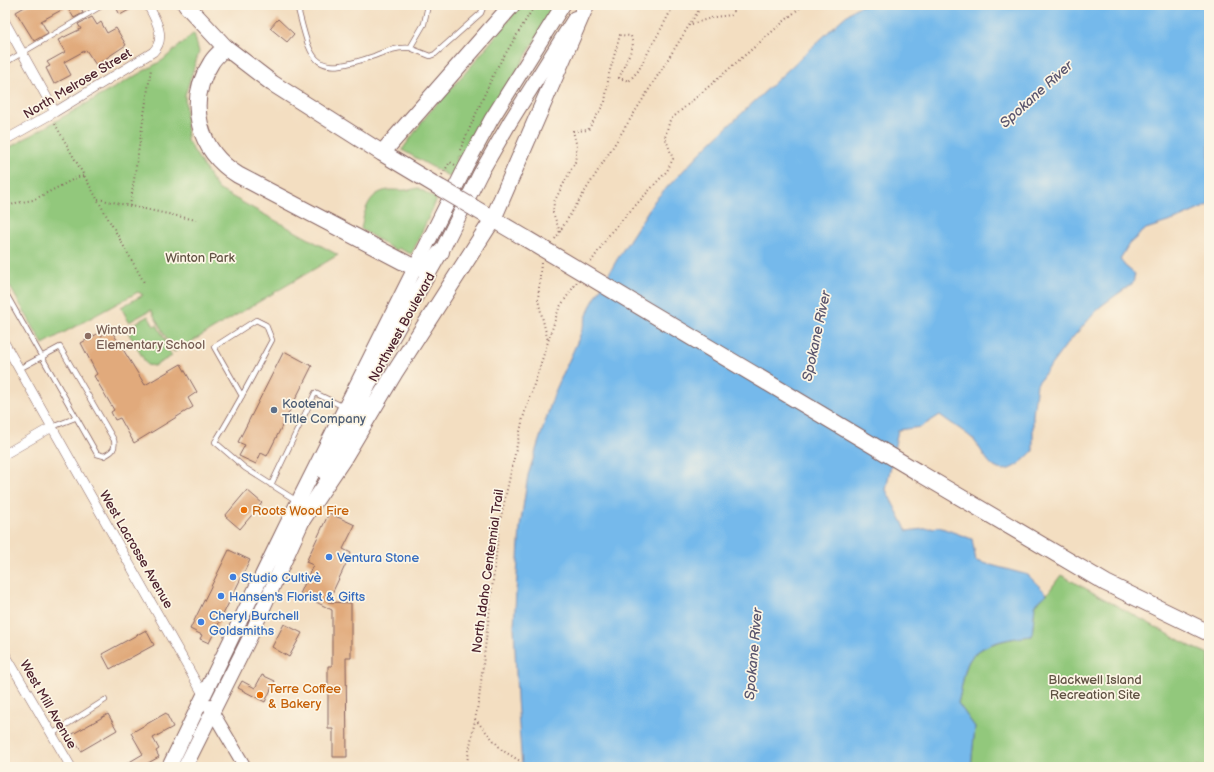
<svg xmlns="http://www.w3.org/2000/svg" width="1214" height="772" viewBox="0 0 1214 772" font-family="'Balsamiq Sans',sans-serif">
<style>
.green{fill:#92c87b;stroke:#6e7453}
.water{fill:#75b9eb;stroke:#606c8b}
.building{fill:#e1aa7b}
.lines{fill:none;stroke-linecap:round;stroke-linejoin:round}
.lane-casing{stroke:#856260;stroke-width:6}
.street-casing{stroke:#856260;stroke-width:10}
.secondary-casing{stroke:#856260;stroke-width:14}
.primary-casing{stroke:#856260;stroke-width:16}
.highway-casing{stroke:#856260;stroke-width:18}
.path{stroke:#856260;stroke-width:2;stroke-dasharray:1 3;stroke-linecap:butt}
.lane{stroke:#fff;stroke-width:4.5}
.street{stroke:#fff;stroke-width:9}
.secondary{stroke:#fff;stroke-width:12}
.primary{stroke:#fff;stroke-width:14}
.highway{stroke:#fff;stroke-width:16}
.highway-bridge-casing{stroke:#856260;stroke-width:18;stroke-linecap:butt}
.highway-bridge{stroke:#fff;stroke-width:16}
.education-dot{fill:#8d6e63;stroke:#fcf5e5;stroke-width:1.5}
.service-dot{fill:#5c6f8a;stroke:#fcf5e5;stroke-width:1.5}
.food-dot{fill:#e8710a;stroke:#fcf5e5;stroke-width:1.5}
.shop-dot{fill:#3f7fe0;stroke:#fcf5e5;stroke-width:1.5}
.labels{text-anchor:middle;stroke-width:3.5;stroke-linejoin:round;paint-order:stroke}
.street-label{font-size:13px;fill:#4a1f2b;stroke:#fcf5e5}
.park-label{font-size:13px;fill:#605243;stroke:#fcf5e5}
.education-label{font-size:13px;fill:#785e54;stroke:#fcf5e5;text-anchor:start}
.service-label{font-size:13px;fill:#4e5e75;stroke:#fcf5e5;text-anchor:start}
.food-label{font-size:13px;fill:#c56008;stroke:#fcf5e5;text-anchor:start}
.shop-label{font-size:13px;fill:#366cbe;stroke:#fcf5e5;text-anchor:start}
.water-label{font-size:14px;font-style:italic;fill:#59556e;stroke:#fcf5e5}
</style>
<rect width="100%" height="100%" fill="#fcf5e5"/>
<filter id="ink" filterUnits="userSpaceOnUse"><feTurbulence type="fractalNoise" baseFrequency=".025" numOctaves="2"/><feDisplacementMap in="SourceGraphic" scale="8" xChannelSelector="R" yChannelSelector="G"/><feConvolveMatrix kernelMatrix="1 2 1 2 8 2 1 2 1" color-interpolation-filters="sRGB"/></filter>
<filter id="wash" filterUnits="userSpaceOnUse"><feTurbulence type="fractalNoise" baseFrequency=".012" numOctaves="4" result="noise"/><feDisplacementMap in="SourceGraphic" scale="16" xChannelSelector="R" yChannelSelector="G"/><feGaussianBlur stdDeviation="0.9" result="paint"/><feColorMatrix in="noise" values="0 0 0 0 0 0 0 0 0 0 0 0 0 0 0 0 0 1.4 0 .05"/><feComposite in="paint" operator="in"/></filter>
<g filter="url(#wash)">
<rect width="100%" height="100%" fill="#f3dec1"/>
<path class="green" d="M521,5H556L461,166V157L457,156V164L450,177L402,150L427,115L473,64Z
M194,33L199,52L185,95L187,140L218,189L338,255L174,352L151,310L129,322L121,307L143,295L138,292L43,344L5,278V150L163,60Z
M418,188L437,199L412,253L411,254L398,248L396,251L361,229C364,212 368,192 389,190C399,190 408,191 418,188Z
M148,316L154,326L157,325L168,345L166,346L172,356L154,366L147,365L129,334L130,326Z
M1061,575L1190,646L1209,654V767H971L975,727L958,703C961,693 964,669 969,661C979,643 1013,638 1032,636L1035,605L1047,594Z"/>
<path class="water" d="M863,5H1209V205L1177,219L1146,229L1129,244L1120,259L1125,266L1135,274L1133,283L1101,306L1066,345L1037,384L1033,415V451C1021,463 1004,480 989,462C983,455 979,446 973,439C963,430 950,423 940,415L921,427L898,430L886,490L907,531L939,527L972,539L976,561L1028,575L1047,594L1035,605L1032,636C1013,638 980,642 969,661C964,669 961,693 958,703L975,727L971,767H522L517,699L514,625L520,527L528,475L554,394L579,338L590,307L619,256L655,200L707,146L840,21L854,9Z"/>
<g id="blocks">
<path class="building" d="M28,5H79L83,13L74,18L67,7L41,21L48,33L34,41L16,12Z
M115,5H138L120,15Z
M92,17L97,25L101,22L107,33L116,28L126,45L96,65L86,50L64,62L71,75L54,84L46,68L50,66L47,62L65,52L58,40L81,29L78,24Z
M278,19L294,34L287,42L270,28Z
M111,330L145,385L181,364L197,392L188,398L193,407L134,443L120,418L115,420L111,412L114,410L94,376L97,374L81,343L99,333L101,336Z
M284,351L312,366L267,456L261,453L256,464L239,456L245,445L238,442Z
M247,490L262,503L240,529L225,516Z
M329,513L355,525L343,549L351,553L328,602L351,603V658H346L347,757H333V729H328V666H332V610L300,594L313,565L306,562Z
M229,550L250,560L209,643L200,639L202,635L190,629Z
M284,624L302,633L289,657L272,647Z
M146,630L154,645L110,669L102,654Z
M262,675L275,681L265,702L238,688L242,681L255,688Z
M166,713L173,727L153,738L159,749L156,751L159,757L141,767H121L143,754L131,733Z
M108,714L117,730L81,751L71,735Z"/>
</g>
</g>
<g filter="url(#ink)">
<use href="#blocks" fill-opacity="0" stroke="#856260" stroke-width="1"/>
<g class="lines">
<g class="lane-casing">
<path id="lane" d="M297,5C312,62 311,78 374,56C386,51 397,47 410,48L424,24L428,5
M410,48L430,56L435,54L481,13L484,5
M5,63L103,5
M5,292L97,454L104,456C112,452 116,449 114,440L60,347L19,369
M242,396L214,347L256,320L266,325L272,340C253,375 236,409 215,442L245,468L297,501
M52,427L75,418
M271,485L315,393L344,407
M52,734L105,700"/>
</g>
<g class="street-casing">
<path id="street" d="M5,22L55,112
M5,140L55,112L153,52C167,38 156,20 148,5
M5,344L204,696
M5,454L52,427
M5,654L71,767"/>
</g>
<g class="secondary-casing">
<path id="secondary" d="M209,706L245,767"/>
</g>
<g class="primary-casing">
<path id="primary" d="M326,475L386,349L441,252L480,174L510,122L575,18
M169,767L285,528L466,166L491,120L563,5
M185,767L249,639L307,511"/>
</g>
<g class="highway-casing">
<path id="highway" d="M186,5L225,47L272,83L382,153L442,189
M225,47C221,52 214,57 211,63C185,103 199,151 238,175L415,268C426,271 434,259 441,252
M382,153L512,5
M474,208L525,238
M916,471L1106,583L1209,633
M302,520L343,459L395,372L493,219L586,5"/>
</g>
<path class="path" d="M692,24L714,17L732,15L736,5
M55,124L145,284
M460,150L495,71L535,5
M442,175L450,162L455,165
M98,199L196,220
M130,206L151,69
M5,208L16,203L33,200L78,177L84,176
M560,232L553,213L554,202L575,162L577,147L573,131L588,130L605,102L609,74L620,35L631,36L633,46L619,78L629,81L638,71L674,5
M555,239L702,5
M591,262L611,232L667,171L673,159L665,137L670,120L803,5
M541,263L538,300L548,341
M475,719L502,750L520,761V767
M466,767L479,699L500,521L523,418L559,308L577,282"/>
<use href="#lane" class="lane"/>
<use href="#street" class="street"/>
<use href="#secondary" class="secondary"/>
<use href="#primary" class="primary"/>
<use href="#highway" class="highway"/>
<g class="highway-bridge-casing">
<path id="highway-bridge" d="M442,189L474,208
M525,238L916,471"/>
</g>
<use href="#highway-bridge" class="highway-bridge"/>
</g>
</g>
<circle class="education-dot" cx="88" cy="336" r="4"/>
<circle class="service-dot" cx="274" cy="410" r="4"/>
<g class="food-dot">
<circle cx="244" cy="510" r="4"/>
<circle cx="260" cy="695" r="4"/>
</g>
<g class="shop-dot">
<circle cx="329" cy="557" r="4"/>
<circle cx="233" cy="577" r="4"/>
<circle cx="221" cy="596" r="4"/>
<circle cx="201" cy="622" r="4"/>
</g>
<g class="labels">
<g class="street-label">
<text transform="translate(77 83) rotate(-31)" y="5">North Melrose Street</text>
<text transform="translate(401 327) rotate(-61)" y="5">Northwest Boulevard</text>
<text transform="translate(137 549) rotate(60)" y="5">West Lacrosse Avenue</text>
<text transform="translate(487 571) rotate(-82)" y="5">North Idaho Centennial Trail</text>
<text transform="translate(49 704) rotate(60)" y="5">West Mill Avenue</text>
</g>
<g class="park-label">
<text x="200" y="262">Winton Park</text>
<text x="1095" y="684">Blackwell Island<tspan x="1095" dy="15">Recreation Site</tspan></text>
</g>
<g class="education-label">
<text x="96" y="334">Winton<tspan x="96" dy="15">Elementary School</tspan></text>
</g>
<g class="service-label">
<text x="282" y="408">Kootenai<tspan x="282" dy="15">Title Company</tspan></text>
</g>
<g class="food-label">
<text x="252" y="515">Roots Wood Fire</text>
<text x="268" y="693">Terre Coffee<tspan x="268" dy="15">&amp; Bakery</tspan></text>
</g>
<g class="shop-label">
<text x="337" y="562">Ventura Stone</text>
<text x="241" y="582">Studio Cultivè</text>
<text x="229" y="601">Hansen's Florist &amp; Gifts</text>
<text x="209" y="620">Cheryl Burchell<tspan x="209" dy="15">Goldsmiths</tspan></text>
</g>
<g class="water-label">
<text transform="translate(1036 94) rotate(-42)" y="5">Spokane River</text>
<text transform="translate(816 336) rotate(-78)" y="5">Spokane River</text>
<text transform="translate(753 654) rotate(-85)" y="5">Spokane River</text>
</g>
</g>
<rect width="1214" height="772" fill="none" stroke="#fcf5e5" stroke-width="20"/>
</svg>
